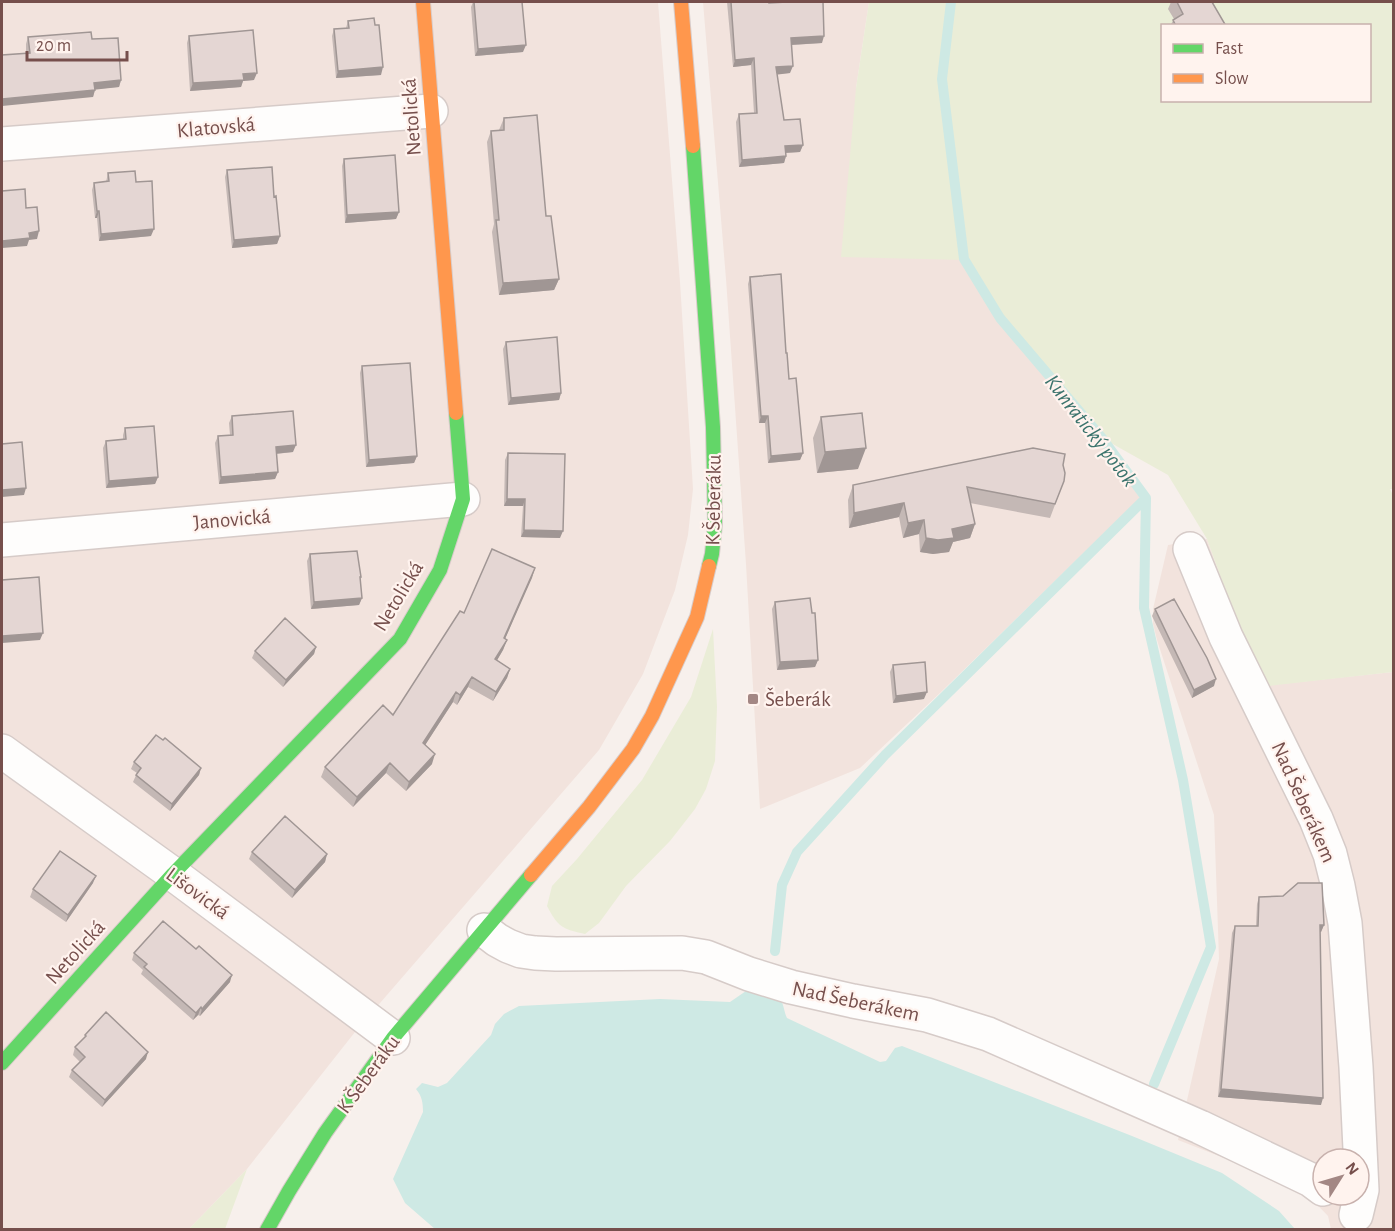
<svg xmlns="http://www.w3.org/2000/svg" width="1395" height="1231" viewBox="0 0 1395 1231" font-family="'Alegreya Sans',sans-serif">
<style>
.residential{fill:#f2e3dd;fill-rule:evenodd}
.green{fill:#eaedd7;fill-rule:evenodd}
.water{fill:#cee9e4}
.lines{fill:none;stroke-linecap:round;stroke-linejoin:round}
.stream{stroke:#cee9e4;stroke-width:10}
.street-casing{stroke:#d6cbc8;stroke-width:36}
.fast-casing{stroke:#d8ccca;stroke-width:16}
.slow-casing{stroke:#d8ccca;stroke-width:16}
.street{stroke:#fefdfc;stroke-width:33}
.fast{stroke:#63d668;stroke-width:14}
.slow{stroke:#ff974d;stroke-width:14}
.wall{fill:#c4b8b5}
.shaded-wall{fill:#a09694}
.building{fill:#e4d6d3;stroke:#a09694;stroke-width:1.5}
.poi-dot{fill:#a38784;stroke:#fff3ee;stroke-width:2}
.labels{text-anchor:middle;stroke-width:4.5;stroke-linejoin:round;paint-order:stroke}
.street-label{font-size:21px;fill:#764f4c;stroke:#fff3ee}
.poi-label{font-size:21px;fill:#764f4c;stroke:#fff3ee;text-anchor:start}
.water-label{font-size:22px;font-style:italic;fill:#3c746d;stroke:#fff3ee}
</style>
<rect width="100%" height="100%" fill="#f7f0ec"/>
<path class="residential" d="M2,2H658L680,282L693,489L688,535L675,590L643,674L599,750L355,1032L247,1169L189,1229L2,1230Z
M703,2H869L856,88L964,259L1000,318L1102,438L1140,498L940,693L860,768L760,809L746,564L726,279Z
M1207,539L1260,686L1393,672V1229H1331L1328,1216L1301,1188L1178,1140L1219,959L1214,815L1157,640L1153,624V609L1168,545ZM1323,1159H1359V1195H1323Z"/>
<path class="green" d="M869,2H1393L1394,489H1390L1394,497L1393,672L1260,687L1207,539L1168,475L1102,438L1000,318L965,260L841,257L856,88ZM1162,26H1370V100H1162Z
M713,629L717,707L715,761L706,789L695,809L670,841L626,886L599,923L585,934C562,929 558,927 547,906L552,886L577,859L642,780L691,697Z
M247,1169L225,1229H189Z"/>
<path class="water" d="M746,991L780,999C784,1004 784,1012 787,1018L880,1062L886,1061L895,1048L902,1046L1132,1136L1222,1173L1279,1211L1295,1229H435L405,1203L393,1179L423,1112C423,1103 422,1096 416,1089L422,1083L438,1087L447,1083L491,1035L495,1024L504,1014L519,1006L660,999L730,1002Z"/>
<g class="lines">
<path class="stream" d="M951,2L942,79L964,259L1000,318L1102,438L1146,498L1144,608L1183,780L1211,947L1154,1084
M775,951L782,885L797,852L885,755L1146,498"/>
<g class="street-casing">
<path id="street" d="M2,144L431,111
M2,540L463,499
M1190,549L1226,637L1316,819L1330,854L1338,886L1345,923L1356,1067L1362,1190L1356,1215
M2,751L173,874L393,1038
M484,930L497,940L508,946L521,951L535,953L556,954L682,953L706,957L749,974L791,987L853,1001L927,1015L988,1034L1200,1127L1311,1180L1323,1189"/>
</g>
<g class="fast-casing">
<path id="fast" d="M693,146L713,427L715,524L712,554L709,566
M2,1063L173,874L400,639L440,570L463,499L456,413
M267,1230L289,1191L325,1133L393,1038L531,875"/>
</g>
<g class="slow-casing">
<path id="slow" d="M423,2L456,413
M681,2L693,146
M531,875L589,807L633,749L652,716L697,617L709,566"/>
</g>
<use href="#street" class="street"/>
<use href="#fast" class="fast"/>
<use href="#slow" class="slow"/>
</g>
<path class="wall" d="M473,2H522L523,52L475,56L471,7Z
M727,2H769V3L822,43L792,45L790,73L777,74L784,120L803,145L800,152L786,153V156L784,163L739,167L736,122L739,114L754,113L751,65L733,67Z
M1171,2H1212L1226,26H1170L1174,19L1168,9Z
M348,21L381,75L336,78L332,36L334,29L346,28Z
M189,36L254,80L243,81L241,87L190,91L187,43Z
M28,37L92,39L121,80L119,87L95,89L93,97L26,53V44Z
M504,118L546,216L559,279L554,290L499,295L492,232L494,224L487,142L491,131L499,130Z
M344,159L399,212L396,219L345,223L342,166Z
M227,170L280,236L277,244L232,248L225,177Z
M108,173L136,182L151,236L99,241L97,218H95L92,190L94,183L106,182Z
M750,277L786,353L789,379L803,453L800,460L768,463L765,423H759L748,284Z
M506,342L561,393L559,400L508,405L503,349Z
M362,366L417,456L414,463L366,467L360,373Z
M232,416L293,452L276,454L278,472L275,479L219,484L215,443L218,436L230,435L229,423Z
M821,417L858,469L817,473L813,438Z
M125,428L158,477L155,484L106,488L103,448L106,441L123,440V435Z
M508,453L560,538L521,537L523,506H504L505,460Z
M1063,465L1064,481L1050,518L970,503L975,524L970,538L953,542L949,552L933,554L920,552L919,534L903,538L899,517L849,528L848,500L853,485Z
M310,554L360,581L362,598L359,605L311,609L307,561Z
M535,568L505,639L507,640L503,650L497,660L510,669L507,678L493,701L468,687L457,705L453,702L425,745L432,764L406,791L386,773L353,807L321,777L325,767L393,715Z
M775,602L818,660L815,667L777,670L772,609Z
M1155,609L1214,686L1192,698L1152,616Z
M316,647L314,654L283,687L252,658L255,651Z
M893,665L924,699L893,703L890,672Z
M163,740L201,768L199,775L170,811L133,782L137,773L131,769L134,762Z
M252,852L327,854L325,862L292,898L249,859Z
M93,883L66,922L30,897L33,889Z
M1259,897L1324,925L1321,932H1320L1321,1105L1218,1097L1232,933L1235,926H1256L1257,904Z
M134,953L230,982L200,1016L198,1015L193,1020L141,974L143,970L132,960Z
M85,1035L146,1059L102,1107L69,1077L72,1070L80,1062L73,1055L75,1047L84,1038Z"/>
<path class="shaded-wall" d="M824,36L822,43L789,45L791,38Z
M526,45L523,52L475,56L478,49Z
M754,58L751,65L733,67L735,60Z
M793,66L790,73L774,75L776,67Z
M383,67L381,75L336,78L338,71Z
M257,73L254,80L243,81L241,87L190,91L193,83L243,74Z
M121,80L119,87L92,90L94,83Z
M95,90L93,97L2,106V99Z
M803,145L800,152L782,153L785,146Z
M786,156L784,163L739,167L742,160Z
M97,211H99L97,218H95Z
M399,212L396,219L345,223L347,215Z
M154,229L151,236L99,241L101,234Z
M39,231L37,239L29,240L27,246L2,248V241L29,233Z
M280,236L277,244L232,248L234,240Z
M559,279L554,290L499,295L503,283Z
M561,393L559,400L508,405L511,398Z
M761,416H768L765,423H759Z
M296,445L293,452L273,454L276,447Z
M866,448L858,469L817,473L825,452Z
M803,453L800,460L768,463L771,456Z
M417,456L414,463L366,467L369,460Z
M278,472L275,479L219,484L221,477Z
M158,477L155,484L106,488L109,481Z
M26,488L24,495L2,497V490Z
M507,499H525L523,506H504Z
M904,503L899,517L849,528L854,513Z
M924,520L919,534L903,538L908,523Z
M975,524L970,538L953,542L949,552L933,554L920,552L926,538L952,529Z
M524,530L563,531L560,538L521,537Z
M535,568L532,578L501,648L504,638Z
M362,598L359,605L311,609L314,602Z
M43,633L40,640L2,643V636Z
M507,640L503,650L492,669L495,659Z
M316,647L314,654L283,687L286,680Z
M818,660L815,667L777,670L780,662Z
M510,669L507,678L493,701L496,692Z
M472,677L468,687L457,705L460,695Z
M1216,679L1214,686L1192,698L1194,690Z
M456,692L453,702L420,753L423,743Z
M927,692L924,699L893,703L896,696Z
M435,754L432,764L406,791L409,782Z
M390,763L386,773L353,807L357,797Z
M201,768L199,775L170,811L172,804Z
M327,854L325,862L292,898L295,890Z
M96,876L93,883L66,922L68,915Z
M1320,925H1324L1321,932H1317Z
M232,975L230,982L200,1016L202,1009Z
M201,1007L198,1015L193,1020L196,1013Z
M148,1052L146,1059L102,1107L105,1100Z
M1221,1089L1323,1098L1321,1105L1218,1097Z"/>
<path class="building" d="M474,2H522L526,45L478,49Z
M731,2H769V3L787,2H823L824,36L791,38L793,66L776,67L784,120L800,119L803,145L785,146L786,156L742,160L739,114L757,113L754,58L735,60Z
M1177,2H1212L1226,26H1176L1173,20L1183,14Z
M374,18L375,25H379L383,67L338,71L334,29L349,28L348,21Z
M253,30L257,73L243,74L244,80L193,83L189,36Z
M91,32L92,39L118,38L121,80L94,83L95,90L2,99V55L30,53L28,37Z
M537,115L546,216H551L559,279L503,283L496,220H499L491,131L504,130V118Z
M395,155L399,212L347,215L344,159Z
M272,167L274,197L276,196L280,236L234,240L227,170Z
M135,171L136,182L152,181L154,229L101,234L99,211H97L94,183L109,181L108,173Z
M25,189L26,208L37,207L39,231L29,233L30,238L2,241V191Z
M781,274L786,353H787L789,379L796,378L803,453L771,456L768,416H761L750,277Z
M557,337L561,393L511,398L506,342Z
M410,363L417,456L369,460L362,366Z
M293,411L296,445L276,447L278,472L221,477L218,436L233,435L232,416Z
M862,413L866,448L825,452L821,417Z
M154,426L158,477L109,481L106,441L126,439L125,428Z
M22,442L26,488L2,490V444Z
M1033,448L1065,454L1063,465L1065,473L1064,481L1055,504L967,487L975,524L952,529L954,538L938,540L926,538L924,520L908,523L904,503L854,513L853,485Z
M508,453L565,454L563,531L524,530L525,499H507Z
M492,549L535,568L504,638L507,640L495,659L510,669L496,692L472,677L460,695L456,692L423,743L435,754L409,782L390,763L357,797L325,767L383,705L393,715L460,611L464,613Z
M357,551L361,577H360L362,598L314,602L310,554Z
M39,577L43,633L2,636V580Z
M810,598L812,613H815L818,660L780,662L775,602Z
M1174,599L1207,658L1216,679L1194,690L1155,609Z
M285,618L316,647L286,680L255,651Z
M925,662L927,692L896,696L893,665Z
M156,735L163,740L165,738L201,768L172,804L136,775L141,768L134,762Z
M285,816L327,854L295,890L252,852Z
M60,851L96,876L68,915L33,889Z
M1298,883H1322L1324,925H1320L1323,1098L1221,1089L1235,926H1258L1259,897L1283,896Z
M163,921L196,949L199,946L232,975L202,1009L201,1007L196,1013L144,967L147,964L134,953Z
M106,1012L148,1052L105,1100L72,1070L85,1057L75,1047L86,1036L85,1035Z"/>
<rect class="poi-dot" x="747" y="693" width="12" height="12" rx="3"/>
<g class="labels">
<g class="street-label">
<text transform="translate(411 117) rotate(-94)" y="7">Netolická</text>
<text transform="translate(216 127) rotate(-5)" y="7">Klatovská</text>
<text transform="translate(713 500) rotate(-89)" y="7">K Šeberáku</text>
<text transform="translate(232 519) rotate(-5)" y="7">Janovická</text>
<text transform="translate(398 596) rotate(-59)" y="7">Netolická</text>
<text transform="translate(1304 802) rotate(66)" y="7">Nad Šeberákem</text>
<text transform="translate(198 893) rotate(36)" y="7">Lišovická</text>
<text transform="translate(75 952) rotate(-48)" y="7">Netolická</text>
<text transform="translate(856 1001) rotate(12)" y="7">Nad Šeberákem</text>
<text transform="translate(368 1074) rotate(-54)" y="7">K Šeberáku</text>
</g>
<g class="poi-label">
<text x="765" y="706">Šeberák</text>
</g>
<g class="water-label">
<text transform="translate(1092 430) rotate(52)" y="8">Kunratický potok</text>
</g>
</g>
<rect width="1395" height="1231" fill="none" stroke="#764f4c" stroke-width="6"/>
<rect x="1161" y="24" width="210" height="78" fill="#fff3ee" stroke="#c8b1ad" stroke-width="1.5"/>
<rect x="1173" y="44" width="30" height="9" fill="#63d668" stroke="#c8b1ad" stroke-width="1.5"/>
<text x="1215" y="54" font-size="18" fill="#764f4c">Fast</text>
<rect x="1173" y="74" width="30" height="9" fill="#ff974d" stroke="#c8b1ad" stroke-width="1.5"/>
<text x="1215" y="84" font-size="18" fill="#764f4c">Slow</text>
<g transform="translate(1341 1177) rotate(53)"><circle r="28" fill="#fff3ee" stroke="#c8b1ad" stroke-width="1.5"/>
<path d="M0-4.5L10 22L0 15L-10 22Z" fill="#a38784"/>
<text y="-9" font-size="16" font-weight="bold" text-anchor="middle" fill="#764f4c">N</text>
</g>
<path d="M27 51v9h100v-9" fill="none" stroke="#764f4c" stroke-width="3"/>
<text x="36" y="51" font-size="18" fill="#764f4c" stroke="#fff3ee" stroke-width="4.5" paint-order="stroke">20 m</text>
</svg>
